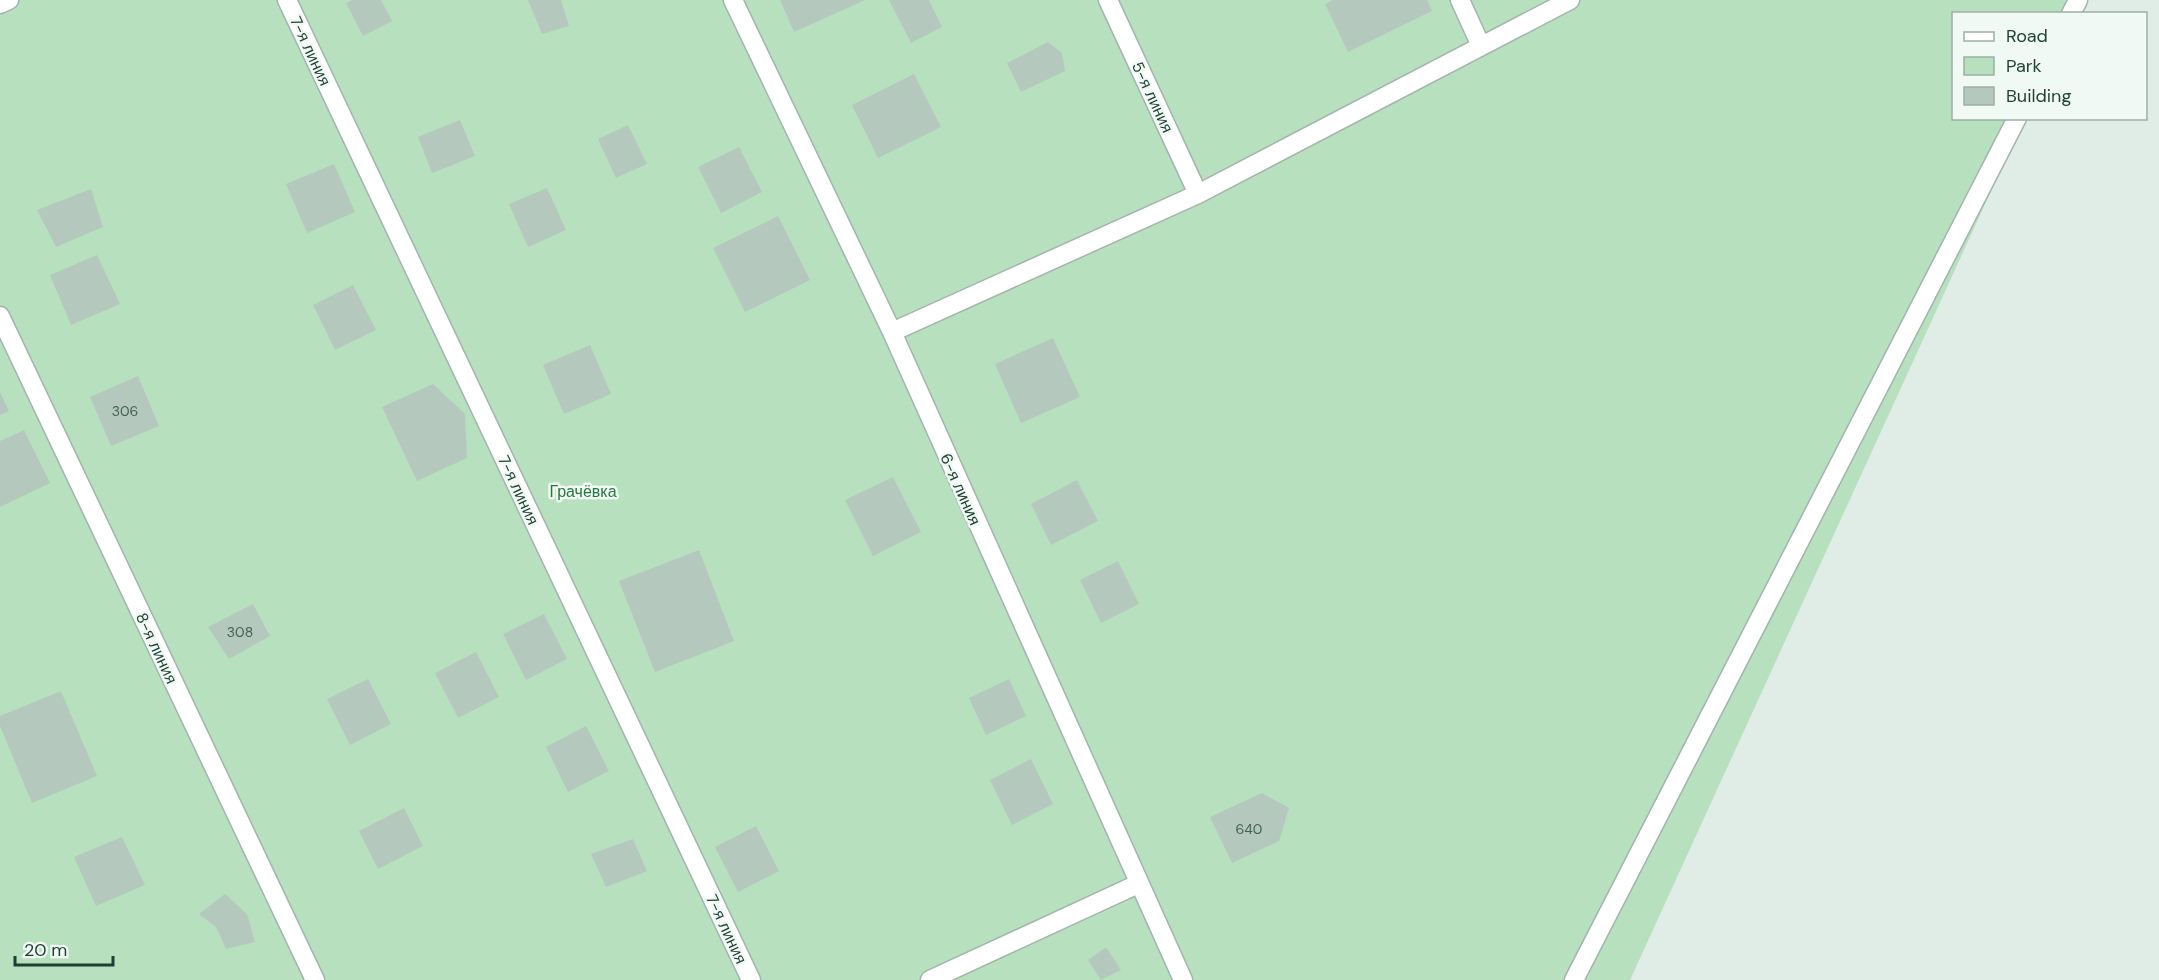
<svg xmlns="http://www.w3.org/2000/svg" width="2159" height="980" viewBox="0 0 2159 980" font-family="'DM Sans',sans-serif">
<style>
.green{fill:#b7e0be}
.building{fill:#b5c8be}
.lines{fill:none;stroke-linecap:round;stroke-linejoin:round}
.service-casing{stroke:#a2b5ad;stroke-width:21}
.minor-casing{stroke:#a2b5ad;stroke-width:21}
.service{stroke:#fff;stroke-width:18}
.minor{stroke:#fff;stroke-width:18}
.labels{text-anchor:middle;stroke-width:5;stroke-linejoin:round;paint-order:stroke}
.number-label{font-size:14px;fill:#446156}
.street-label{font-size:16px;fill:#1f3f33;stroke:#f1f9f4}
.park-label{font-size:16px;fill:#25793f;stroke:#f1f9f4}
</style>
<rect width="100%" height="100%" fill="#e0ede6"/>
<path class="green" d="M0,0H2078L2072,13L1954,14V118L2024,119L1630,980H0Z"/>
<path class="building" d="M352,0H381L392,21L363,36L346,3Z
M528,0H561L569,26L542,34Z
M780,0H865L794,32Z
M889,0H929L942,27L911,43Z
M1333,0H1427L1432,11L1348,52L1325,4Z
M1048,42L1062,53L1065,71L1021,92L1007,63Z
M914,74L941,127L878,158L852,105Z
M460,120L475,156L432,173L418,137Z
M628,125L647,164L616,178L598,139Z
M739,147L762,192L721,213L698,167Z
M334,164L355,212L307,233L286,184Z
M547,188L566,230L528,247L509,204Z
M91,189L103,227L56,247L37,210Z
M778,216L810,280L745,312L713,248Z
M97,255L120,304L71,325L50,275Z
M353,285L376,330L335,350L313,305Z
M1053,338L1080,397L1021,423L995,364Z
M590,345L611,394L564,414L543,365Z
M138,376L159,426L111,446L90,397Z
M433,384L465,414L467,458L417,481L382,407Z
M0,392L9,411L0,415Z
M24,430L50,483L0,507V441Z
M893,477L921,532L873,556L845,500Z
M1077,480L1098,521L1051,545L1031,504Z
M699,550L734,641L655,672L619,581Z
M1118,561L1139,604L1101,623L1080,580Z
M253,604L270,636L229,659L208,627Z
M544,614L567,659L526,680L503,634Z
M476,652L499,697L458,718L435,673Z
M368,679L391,724L350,745L327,699Z
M1009,679L1026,716L986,735L969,698Z
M61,691L97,776L32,803L0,726V716Z
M586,726L609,771L568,792L546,747Z
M1031,759L1053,804L1012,825L990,780Z
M1262,793L1289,808L1279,841L1232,863L1210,817Z
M404,808L423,846L378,869L359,831Z
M756,826L779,871L738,892L715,847Z
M122,837L145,885L96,906L74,857Z
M633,839L647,871L606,887L591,854Z
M225,894L247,914L255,942L226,949L216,927L199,914Z
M1106,947L1121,970L1101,980L1088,960Z"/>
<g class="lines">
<g class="service-casing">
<path id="service" d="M287,0L751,980
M733,0L892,332L1183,980
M1108,0L1198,194
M1460,0L1481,46
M2071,14L2078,0
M0,316L315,980
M892,332L1198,194L1570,0
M1574,980L2017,118"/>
</g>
<g class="minor-casing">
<path id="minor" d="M0,4L9,0
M930,980L1138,884"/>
</g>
<use href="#service" class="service"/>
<use href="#minor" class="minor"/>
</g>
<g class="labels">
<g class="number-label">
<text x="125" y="416">306</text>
<text x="240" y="637">308</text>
<text x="1249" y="834">640</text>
</g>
<g class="street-label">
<text transform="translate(311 51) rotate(65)" y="6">7-я линия</text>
<text transform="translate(1153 97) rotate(65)" y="6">5-я линия</text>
<text transform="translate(961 489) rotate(66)" y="6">6-я линия</text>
<text transform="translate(519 490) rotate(65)" y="6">7-я линия</text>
<text transform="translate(157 648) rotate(65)" y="6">8-я линия</text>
<text transform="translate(727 929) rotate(65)" y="6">7-я линия</text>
</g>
<g class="park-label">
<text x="583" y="497">Грачёвка</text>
</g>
</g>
<rect x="1952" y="12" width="195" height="108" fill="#f1f9f4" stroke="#9dafa7" stroke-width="1.5"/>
<rect x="1964" y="32" width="30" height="9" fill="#ffffff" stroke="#9dafa7" stroke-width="1.5"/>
<text x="2006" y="42" font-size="18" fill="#1f3f33">Road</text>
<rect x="1964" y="57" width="30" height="18" fill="#b7e0be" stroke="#9dafa7" stroke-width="1.5"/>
<text x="2006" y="72" font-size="18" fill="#1f3f33">Park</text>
<rect x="1964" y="87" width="30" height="18" fill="#b5c8be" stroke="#9dafa7" stroke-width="1.5"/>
<text x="2006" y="102" font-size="18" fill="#1f3f33">Building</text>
<path d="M15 956v9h98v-9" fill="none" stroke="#1f3f33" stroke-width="3"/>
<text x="24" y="956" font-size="18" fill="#1f3f33" stroke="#f1f9f4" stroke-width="4.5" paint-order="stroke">20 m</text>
</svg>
